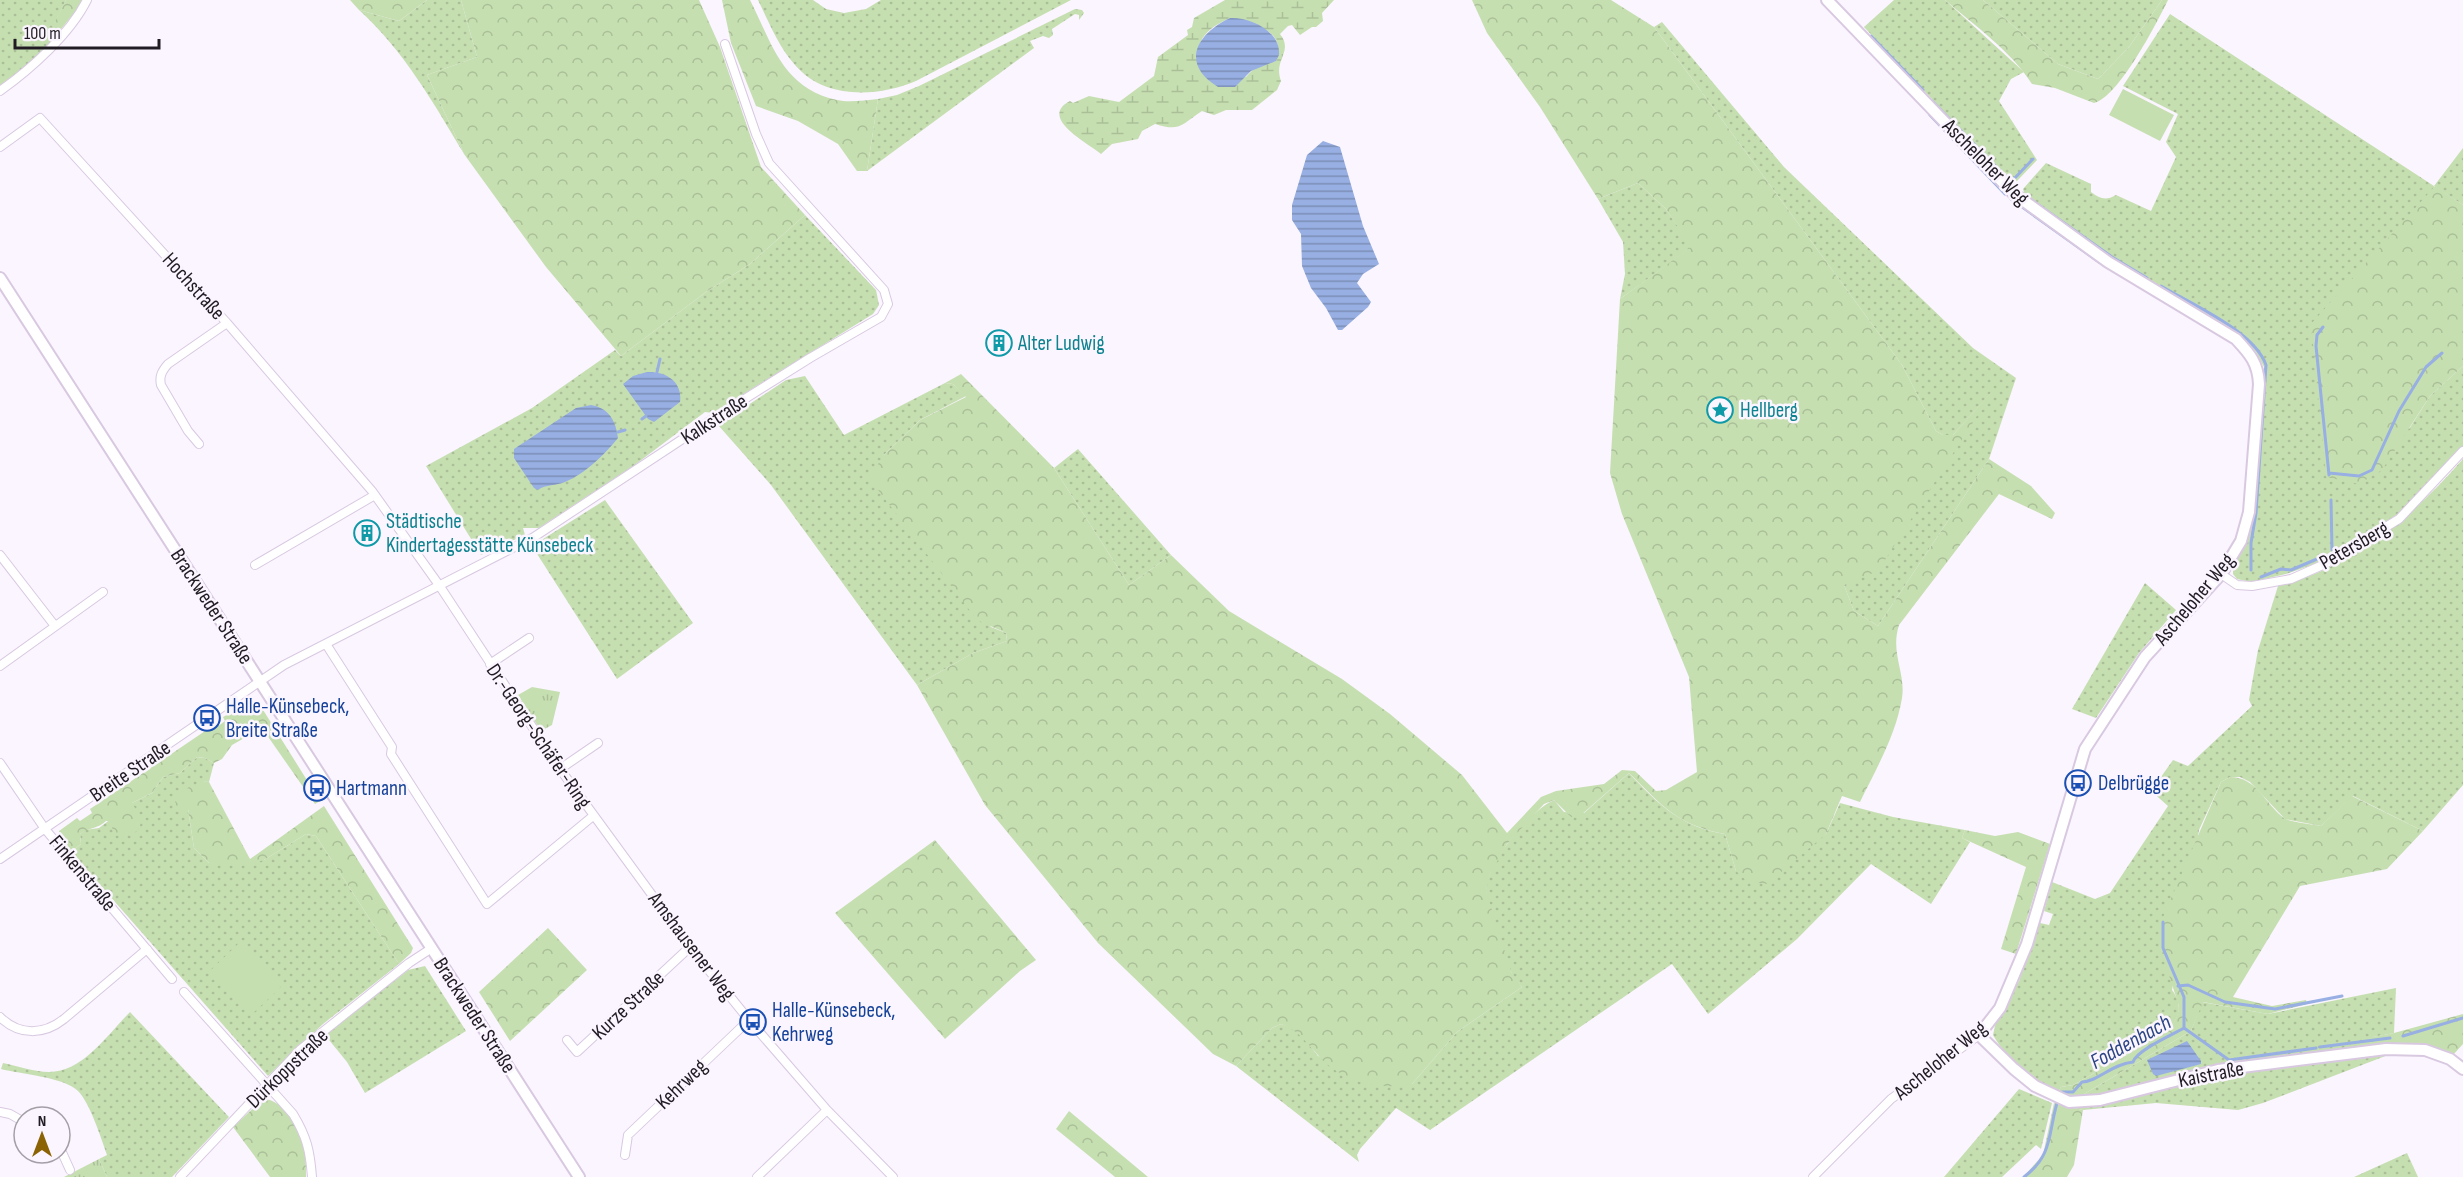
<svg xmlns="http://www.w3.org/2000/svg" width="2463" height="1177" viewBox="0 0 2463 1177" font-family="'Sofia Sans Condensed',sans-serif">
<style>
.grass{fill:url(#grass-dots)}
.forest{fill:url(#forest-crowns)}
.wetland{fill:url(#wetland-marsh);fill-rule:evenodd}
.park{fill:url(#park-tufts)}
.pitch{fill:#c6dfb1}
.water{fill:url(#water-rules)}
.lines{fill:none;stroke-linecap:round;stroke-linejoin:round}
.stream{stroke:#97afe2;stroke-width:3}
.street-casing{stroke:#d8c9e1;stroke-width:10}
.secondary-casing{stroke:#d8c9e1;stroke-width:14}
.street{stroke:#fff;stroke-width:8}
.secondary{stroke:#fff;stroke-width:10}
.labels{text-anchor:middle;stroke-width:5;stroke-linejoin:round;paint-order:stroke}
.street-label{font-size:21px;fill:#211c24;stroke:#fbf5ff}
.culture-label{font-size:21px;fill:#0d838f;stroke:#fbf5ff;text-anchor:start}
.transit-label{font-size:21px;fill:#164399;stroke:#fbf5ff;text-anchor:start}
.water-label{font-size:22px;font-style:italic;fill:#2b4583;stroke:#fbf5ff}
</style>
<defs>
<pattern id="grass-dots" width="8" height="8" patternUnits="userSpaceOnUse" patternTransform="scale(1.5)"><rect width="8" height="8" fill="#c6dfb1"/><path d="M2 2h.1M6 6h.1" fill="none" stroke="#aabf98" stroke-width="1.8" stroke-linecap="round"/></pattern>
<pattern id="forest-crowns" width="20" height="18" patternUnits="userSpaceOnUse" patternTransform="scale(1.5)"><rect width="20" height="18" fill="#c6dfb1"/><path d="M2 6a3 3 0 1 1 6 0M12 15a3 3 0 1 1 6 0" fill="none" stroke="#aabf98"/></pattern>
<pattern id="wetland-marsh" width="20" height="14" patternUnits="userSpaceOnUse" patternTransform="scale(1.5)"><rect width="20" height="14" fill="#c6dfb1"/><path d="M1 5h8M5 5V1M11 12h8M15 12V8" fill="none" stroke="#aabf98"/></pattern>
<pattern id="park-tufts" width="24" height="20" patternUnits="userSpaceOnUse" patternTransform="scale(1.5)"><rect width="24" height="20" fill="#c6dfb1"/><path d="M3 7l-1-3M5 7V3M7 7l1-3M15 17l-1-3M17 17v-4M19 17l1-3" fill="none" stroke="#aabf98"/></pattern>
<pattern id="water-rules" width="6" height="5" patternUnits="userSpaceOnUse" patternTransform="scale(1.5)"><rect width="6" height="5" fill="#97afe2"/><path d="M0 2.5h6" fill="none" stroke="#7b8eb7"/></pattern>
</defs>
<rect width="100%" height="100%" fill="#fbf5ff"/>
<path class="grass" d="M0,0H66L48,37L52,40L30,63L0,86Z
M427,0H461L477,57L427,75L464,154C433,102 404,51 359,10L399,21Z
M758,0H813L826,9L844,13L866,9L881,0H1071L916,81C878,97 825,100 795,65C778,46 769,22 758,0Z
M1894,0H1945L2024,72L2011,79L1999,101L2037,160L2015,183H2011L1864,27Z
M1983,0H2162L2129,47L2098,79L2058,64Z
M1075,9L1082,10L1084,13L1079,20V15L1075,14L1052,29L1053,35L1049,38L1043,36L1030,41L1034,48L867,171L878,99L897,95L919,86Z
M2170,14L2434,186L2463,148V205L2434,186L2409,429L2430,396L2463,366V447L2398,514L2323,561L2286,574L2251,582L2237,579L2233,574V568L2245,543L2254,512L2266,385L2264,367L2256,352L2238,335L2112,258L2025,196L2023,189L2046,163L2091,184V192C2100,199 2106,201 2116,195L2151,211L2176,157L2166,142L2178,114L2123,86Z
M1662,22L1784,167L1973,348L2016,378L1989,459L1878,626L1854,611L1844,585L1991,393L1953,435H1943L1936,431L1902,365L1654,27Z
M1638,183L1666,209L1692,247L1620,299L1625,274L1623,242L1598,199Z
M805,215L876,290L879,305L873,314L713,413L705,412L632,467L539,528H523L525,535L481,555L426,466L532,408L615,350L621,356L706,292L750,264Z
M805,376L844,435L945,383L953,384L966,396L920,420L884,455L991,627L1006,633L1007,641L973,653L917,685L771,485L718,425L786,380Z
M1078,449L1171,555L1129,585L1054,468Z
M2463,459V785L2423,831L2353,796L2321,826L2285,819L2250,782L2240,777H2230L2221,782L2199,830L2172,990C2185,1007 2178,1021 2164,1034L2073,1085L2061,1087L2058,1092C2032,1081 2007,1060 1993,1035L1996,1021L2019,981L2040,923L2049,925L2053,914L2044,911L2052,882L2095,899L2110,893L2168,806L2151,791L2173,760L2188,766L2252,706L2249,700L2258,650L2278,586C2354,567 2413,516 2463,459Z
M605,500L693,623L617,679L532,546Z
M2145,583L2176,610L2139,653L2096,718L2072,709Z
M197,757L205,758L214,763L209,782L205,781L188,809L194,848L209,863L264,860L306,834L316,836L399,964L323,1024L268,1076L71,852L81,844L80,834L85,830L99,828L132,803L152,793L163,777L180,773Z
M1629,773C1659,805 1681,827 1725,834L1736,871L1826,834L1840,803L1893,817L1965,830L1962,838L1970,842L1931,904L1871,864L1797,939L1708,1014L1672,964L1430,1130L1396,1108L1360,1149L1357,1155L1359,1162L1236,1066L1272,1028L1281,1024L1293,1028L1305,1039L1318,1056L1412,1084L1457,1032L1522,987C1518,982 1513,977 1511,972C1504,958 1486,906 1486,891C1486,864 1529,811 1554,800L1564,812L1584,813Z
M425,966L466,1031L365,1093L347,1062L325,1035L408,970Z
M2396,988L2394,1033L2373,1037V1046L2228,1064L2100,1095L2079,1097L2191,1031L2202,1002L2268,1014Z
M130,1012L229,1117L172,1177H107L99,1159L107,1155C101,1138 90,1103 78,1091C64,1077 20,1074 1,1069L3,1063C18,1066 35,1072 49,1072C83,1072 108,1034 130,1012Z
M2388,1055L2263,1103L2238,1110L2156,1103L2083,1110L2069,1107C2109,1108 2146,1090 2185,1082C2252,1069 2320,1062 2388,1055Z
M2019,1089L2052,1103L2041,1149L2036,1145L2002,1177H1944Z
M2407,1153L2418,1177H2354Z"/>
<path class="forest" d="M66,0H85L52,40L47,37Z
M350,0H427L399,21L359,10Z
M461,0H699L720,47L761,167L805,215L750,264L706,292L621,356L546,267L464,154L427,75L477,57Z
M722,0H750C772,43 782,88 837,100C850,103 865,100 878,99L867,171H857L838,144L798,121L756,106L731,43Z
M1472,0H1611L1654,27L1902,365L1936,431L1943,435H1953L1994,389L1878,571L1844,585L1854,611L1878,626L1989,459L2031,486L2055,513L2052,519L1999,494L1899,625C1890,653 1906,673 1902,698C1896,735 1876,769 1860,802L1842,796L1826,834L1767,884L1747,881L1736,871L1725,834C1676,825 1663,806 1629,773L1580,816L1571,817L1554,800L1544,804L1507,844L1490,874L1486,891L1511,972L1522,987L1457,1032L1412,1084C1377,1091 1340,1081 1317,1054C1305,1041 1298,1030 1281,1024L1272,1028L1236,1066L1213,1054L1098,943L985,805L917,685L973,653L1007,641L1006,633L977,620L869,478L884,455L920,420L966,397L953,384L945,383L961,374L1054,468L1129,585L1171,555L1229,611L1342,679L1390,714L1462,775L1507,833L1541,797L1556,791L1604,784L1622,770L1635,771L1656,791L1666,790L1697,772L1689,677L1622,514L1610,473L1620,299L1691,247L1666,209L1638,183L1598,199L1540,107L1487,33Z
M1945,0H1983L2058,64L2098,79L2129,47L2162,0H2168C2157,23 2118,98 2094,103L2055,88L2032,84C2011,51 1975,26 1945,0Z
M2435,186L2463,205V366L2430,396L2382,470L2359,484L2326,477L2311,324Z
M250,707L263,710L265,713L320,801L315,804L262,728L232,745L222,759L214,763L205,758L197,757L180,773L163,777L152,793L132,803C134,807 139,813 140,817C144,836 125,837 113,832L111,821H106C98,829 89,827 80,834L81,844L71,852L59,837V831L77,818L80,821L92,813L90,809L211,727L213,730L225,721L223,717L234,711Z
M2230,777C2257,777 2265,804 2284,818C2293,823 2311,824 2321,826L2352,796L2423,831L2387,869L2300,886L2233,997L2272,1006L2306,1000L2307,1004L2268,1014L2203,1002L2191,1031L2079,1097L2058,1092L2061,1087L2073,1085L2164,1034C2173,1025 2178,1019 2179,1006L2160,948L2161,922L2221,782Z
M206,781L209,782L250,859L324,806L413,948L411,953L399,964L316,836L306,834L264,860L249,864L209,863L194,848L188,809L177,812L175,800L189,787Z
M1965,830L1995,836L2018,832L2050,844L2016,954L2001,949L2026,867L1962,838Z
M935,840L1036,960L1020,971L945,1039L835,913Z
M548,928L587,970L510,1041L479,992Z
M2463,1014V1044L2453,1055C2426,1043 2402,1043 2373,1046L2372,1037L2394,1033Z
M263,1099C284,1099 300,1129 304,1148C306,1157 306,1167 306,1177H270L233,1127Z
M2054,1103L2083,1110L2074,1165L2067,1177H2023L2043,1155Z
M1069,1111L1148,1177H1115L1056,1129Z"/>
<path class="wetland" d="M1225,0H1334L1322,13L1323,21L1316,27H1312L1300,35L1292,25L1288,26L1280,34C1294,52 1273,59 1281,81L1277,90L1252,110H1226L1214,115L1202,111C1181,125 1180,132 1155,124L1142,131L1138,139L1112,144L1101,154C1090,144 1037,118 1070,101L1073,103L1089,96L1119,102L1154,76L1158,57L1188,35L1187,30L1192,27L1194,18ZM1230,18C1253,24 1287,29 1276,61C1263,64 1254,67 1246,77L1196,58C1199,36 1210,27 1230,18Z"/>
<path class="park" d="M532,687L560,692L552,725L541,731L518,695Z
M99,1159L107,1177H64Z"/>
<path class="pitch" d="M2123,89L2174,115L2160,141L2109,115Z
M239,943L281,987L251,1015L209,972Z"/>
<path class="water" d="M1230,18C1250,17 1281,31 1279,55L1276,61L1251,71L1235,87H1218C1180,64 1196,34 1230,18Z
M1323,141L1340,147L1363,226L1379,264L1363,274L1357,283L1371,302L1368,307L1342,330H1338L1326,308L1311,288L1302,266L1301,234L1292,220V205L1307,155Z
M647,372C665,371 683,381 680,402L654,422L648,419L623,384L633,376Z
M591,405C609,408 616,421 618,438C605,454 585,474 565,482C556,486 546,484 538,490L534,488L514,458V449L576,408Z
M2187,1041L2201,1061V1064L2156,1076L2153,1074L2147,1060Z"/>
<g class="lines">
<path class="stream" d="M1871,36L1923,90
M1932,101L2012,183
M1930,115L2005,194
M2011,182L2033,159
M2023,194L2112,257L2147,278
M2011,199L2099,262
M2161,286C2191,304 2254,331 2266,365L2256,513L2251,543V570
M2323,327L2317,335L2316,346L2329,475
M657,372L660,359
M642,419L646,416
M618,432L625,430
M2329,473L2359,476L2372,470L2399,411L2426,367L2442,353
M2331,500L2332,550
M2261,577L2281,569L2291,570L2317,559
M2163,922V948L2184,997V1028
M2178,986L2188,985L2225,1002L2275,1009L2342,996
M2403,1036L2463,1018
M2320,1047L2390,1038
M2062,1092H2073L2082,1082C2097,1082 2112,1064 2133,1062C2137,1050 2172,1035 2184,1028L2229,1060L2316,1048
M2024,1177C2053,1155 2048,1134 2057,1103"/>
<g class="street-casing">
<path id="street" d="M0,91C31,69 70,34 87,0
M0,147L40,118L227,323L372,491L439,585L560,769L690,947L749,1020L827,1110L893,1177
M199,444L188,431L161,385C159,376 162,371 168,364L227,323
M0,555L55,626
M255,565L375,495
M2221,574L2237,585L2252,586L2291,579L2325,564L2399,519L2463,451
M326,644L392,747L391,754L487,904L593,816
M490,664L529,638
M0,666L103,592
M0,763L45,829L172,979
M560,769L598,743
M0,859L284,665L534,537L716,417L810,358L881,317L888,304L884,290L769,163L756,134L725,44
M184,992L293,1114C307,1137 310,1151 312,1177
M0,1017C19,1036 44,1035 64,1019L147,949
M567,1040L577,1052L690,947
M0,1112L10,1114L24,1122
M60,1148L70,1170
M625,1155L628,1135L749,1020
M180,1177L300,1050L409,963L432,948
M757,1177L827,1110
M1813,1177L1891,1099L1979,1035"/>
</g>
<g class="secondary-casing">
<path id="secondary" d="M1827,0L2013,193L2108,262L2236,339C2250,354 2258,363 2259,384L2249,512L2241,541L2221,574L2145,657L2085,749L2027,944L2000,1008L1979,1035L2014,1069L2035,1086L2069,1102L2100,1100L2218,1070L2386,1049L2425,1050L2450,1059L2463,1069
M0,278L579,1177"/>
</g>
<use href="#street" class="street"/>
<use href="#secondary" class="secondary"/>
</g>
<defs>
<g id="building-ring" transform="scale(1.35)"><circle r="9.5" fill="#fbf5ff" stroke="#0f9aa8" stroke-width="1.5"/><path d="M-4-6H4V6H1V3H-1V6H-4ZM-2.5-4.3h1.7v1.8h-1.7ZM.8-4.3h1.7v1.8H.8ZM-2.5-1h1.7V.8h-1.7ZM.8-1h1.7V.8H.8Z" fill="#0f9aa8"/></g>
<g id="sight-ring" transform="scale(1.35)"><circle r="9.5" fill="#fbf5ff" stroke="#0f9aa8" stroke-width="1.5"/><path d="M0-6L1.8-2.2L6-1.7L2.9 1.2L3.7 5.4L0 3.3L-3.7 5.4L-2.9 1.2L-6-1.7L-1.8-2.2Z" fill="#0f9aa8"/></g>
<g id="bus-ring" transform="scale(1.35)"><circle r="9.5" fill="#fbf5ff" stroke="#1a4fb4" stroke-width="1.5"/><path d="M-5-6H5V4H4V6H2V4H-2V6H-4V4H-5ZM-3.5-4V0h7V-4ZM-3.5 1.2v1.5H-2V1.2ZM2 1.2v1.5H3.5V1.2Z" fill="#1a4fb4"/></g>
</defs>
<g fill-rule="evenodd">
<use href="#building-ring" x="999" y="343"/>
<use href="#sight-ring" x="1720" y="410"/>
<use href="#building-ring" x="367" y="533"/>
<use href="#bus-ring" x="207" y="718"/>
<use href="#bus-ring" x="2078" y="783"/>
<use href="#bus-ring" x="317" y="788"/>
<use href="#bus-ring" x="753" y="1022"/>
</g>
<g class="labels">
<g class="street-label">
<text transform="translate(1986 162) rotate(45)" y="7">Ascheloher Weg</text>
<text transform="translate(194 286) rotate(48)" y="7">Hochstraße</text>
<text transform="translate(714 419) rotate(-33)" y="7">Kalkstraße</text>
<text transform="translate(2354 545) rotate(-30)" y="7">Petersberg</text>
<text transform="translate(2194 599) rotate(-50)" y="7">Ascheloher Weg</text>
<text transform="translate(212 606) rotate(57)" y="7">Brackweder Straße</text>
<text transform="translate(539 736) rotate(56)" y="7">Dr.-Georg-Schäfer-Ring</text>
<text transform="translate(130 771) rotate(-34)" y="7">Breite Straße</text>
<text transform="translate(83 873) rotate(50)" y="7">Finkenstraße</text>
<text transform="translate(692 946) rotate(53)" y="7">Amshausener Weg</text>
<text transform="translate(628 1005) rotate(-43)" y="7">Kurze Straße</text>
<text transform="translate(475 1015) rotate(57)" y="7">Brackweder Straße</text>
<text transform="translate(1940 1060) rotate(-39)" y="7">Ascheloher Weg</text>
<text transform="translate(287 1068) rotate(-44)" y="7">Dürkoppstraße</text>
<text transform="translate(2211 1074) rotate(-11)" y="7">Kaistraße</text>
<text transform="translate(681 1084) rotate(-44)" y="7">Kehrweg</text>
</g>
<g class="culture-label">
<text x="1018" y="350">Alter Ludwig</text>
<text x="1740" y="417">Hellberg</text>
<text x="386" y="528">Städtische<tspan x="386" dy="24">Kindertagesstätte Künsebeck</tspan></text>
</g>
<g class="transit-label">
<text x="226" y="713">Halle-Künsebeck,<tspan x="226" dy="24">Breite Straße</tspan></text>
<text x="2098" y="790">Delbrügge</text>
<text x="336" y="795">Hartmann</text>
<text x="772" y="1017">Halle-Künsebeck,<tspan x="772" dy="24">Kehrweg</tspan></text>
</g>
<g class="water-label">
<text transform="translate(2130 1041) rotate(-29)" y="8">Foddenbach</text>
</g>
</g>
<g transform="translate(42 1135)"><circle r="28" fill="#fbf5ff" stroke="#a49ea7" stroke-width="1.5"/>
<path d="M0-4.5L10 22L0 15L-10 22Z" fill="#8c6304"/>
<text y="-9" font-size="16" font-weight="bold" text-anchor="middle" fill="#211c24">N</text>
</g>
<path d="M15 39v9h144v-9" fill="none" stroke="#211c24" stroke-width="3"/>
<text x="24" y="39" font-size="18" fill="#211c24" stroke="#fbf5ff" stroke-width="4.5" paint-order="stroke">100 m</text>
</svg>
